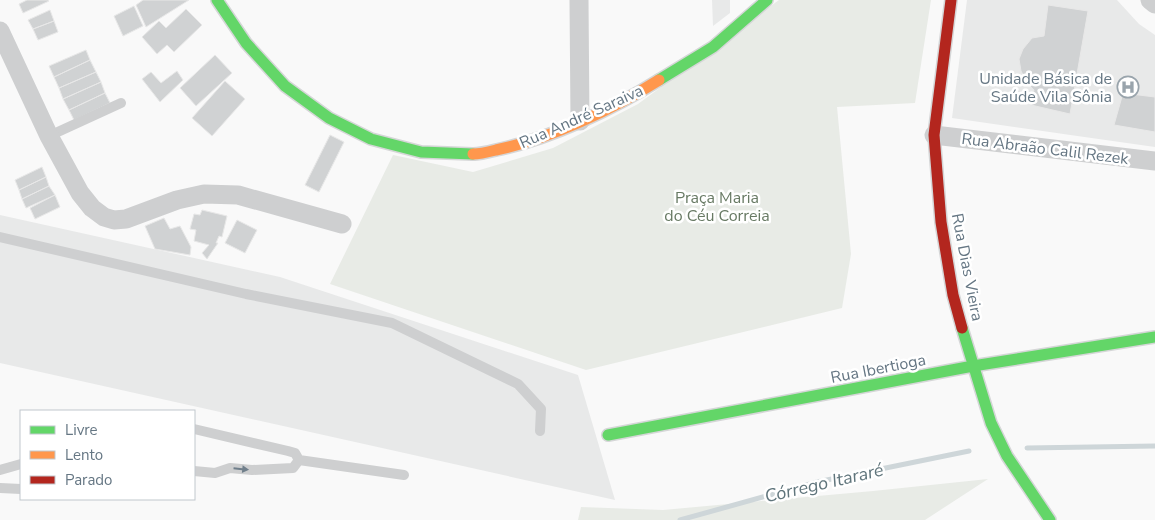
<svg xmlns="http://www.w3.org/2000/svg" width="1155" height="520" viewBox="0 0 1155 520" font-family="'Nunito Sans',sans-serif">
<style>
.built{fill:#e8e9e9}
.green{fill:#e8ebe6}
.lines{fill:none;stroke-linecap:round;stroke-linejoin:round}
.stream{stroke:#ced6d9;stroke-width:5}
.building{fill:#d0d2d3;stroke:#e8e8e8}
.fast-casing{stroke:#d5d6d7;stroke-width:14}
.slow-casing{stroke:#d5d6d7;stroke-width:14}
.jam-casing{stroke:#d5d6d7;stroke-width:14}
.lane{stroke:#cecfd0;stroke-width:10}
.street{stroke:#cecfd0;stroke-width:19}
.fast{stroke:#63d668;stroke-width:11}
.slow{stroke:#ff974d;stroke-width:11}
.jam{stroke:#b3261e;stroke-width:11}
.oneway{fill:#707f8b}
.labels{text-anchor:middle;stroke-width:5;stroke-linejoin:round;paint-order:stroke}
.poi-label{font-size:16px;fill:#657683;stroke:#fff;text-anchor:end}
.street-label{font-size:16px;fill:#657683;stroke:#fff}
.park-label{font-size:16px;fill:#687a64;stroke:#fff}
.water-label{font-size:18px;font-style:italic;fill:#60757c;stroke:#fff}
</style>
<rect width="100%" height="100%" fill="#f9f9f9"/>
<path class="built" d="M712,0H730V13L713,26Z
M967,0H1117L1139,24L1155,35V147L952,118Z
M0,215L280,277L578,375L615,500L0,363Z"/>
<path class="green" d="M779,0H931L915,103L837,107L851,254L842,308L586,370L330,284L393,155L473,172L553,148L638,104Z
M988,479L925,520H578L581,507L663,510L873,491Z"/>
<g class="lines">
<path class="stream" d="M1027,448L1155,446
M680,520L817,482L969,451"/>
</g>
<path class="building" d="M27,0H48L49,1L23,13L19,4Z
M143,0H189L146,27L136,5Z
M1048,5L1088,11L1070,114L1031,105L1034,90L1028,84L1021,71L1019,59L1023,49L1032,38L1044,36Z
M134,6L143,26L123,36L114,16Z
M186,9L202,25L174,52L167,45L157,54L142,37L159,21L166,28Z
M50,10L54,21L33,29L28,20Z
M54,21L58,32L38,40L33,29Z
M86,50L90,60L54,77L49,66Z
M215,55L232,73L196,106L180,88Z
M90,60L96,72L59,88L54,77Z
M177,71L183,80L160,102L142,79L151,72L161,83Z
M96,72L101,82L63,99L59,88Z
M225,81L245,99L212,136L192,118Z
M101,82L105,93L69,110L63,99Z
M105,93L110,103L74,120L69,110Z
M1123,93L1155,97V132L1114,125Z
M330,135L344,142L319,192L305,185Z
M42,167L46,177L19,190L15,180Z
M46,177L49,186L22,199L19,190Z
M49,186L55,195L26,208L22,199Z
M55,195L60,207L35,219L30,208Z
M202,210L227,216L222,237L219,236L216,243H218L207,259L202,253L209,245L194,241L196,230L190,229L194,214L200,215Z
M164,218L170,229L180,226L191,247L190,255L155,249L145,226Z
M237,220L257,230L245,253L225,243Z"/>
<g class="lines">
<g class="fast-casing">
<path id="fast" d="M217,0L246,43L285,86L329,118L371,139L421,152L473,154
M659,80L713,47L767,0
M962,328L991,423L1007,456L1050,520
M608,435L973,366L1155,337"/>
</g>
<g class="slow-casing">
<path id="slow" d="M473,154C480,154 488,152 496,150C550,139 613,109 659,80"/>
</g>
<g class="jam-casing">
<path id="jam" d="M951,0L934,135L941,222L953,295L962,328"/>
</g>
<path class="lane" d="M49,136L121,103
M0,237L246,294L392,323L518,384L541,409L540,431
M194,429L288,451L295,453L299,460L293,468L252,470L230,468L215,473L194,471
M299,460L404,475
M0,470L21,464
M0,488L21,489"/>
<path class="street" d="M579,0L580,121
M1150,0L1155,4
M0,31L49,136L80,193L92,208L104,217L114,220L126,219L177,200L204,194L238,195L342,224
M934,135L1155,161"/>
<use href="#fast" class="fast"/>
<use href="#slow" class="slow"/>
<use href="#jam" class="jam"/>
</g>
<defs><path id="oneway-solid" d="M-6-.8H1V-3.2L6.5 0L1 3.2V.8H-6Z" transform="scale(1.25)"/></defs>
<use class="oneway" href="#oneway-solid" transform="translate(241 469) rotate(6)"/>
<defs>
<g id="hospital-ring" transform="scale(1.125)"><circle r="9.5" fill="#fff" stroke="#99a4ac" stroke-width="1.5"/><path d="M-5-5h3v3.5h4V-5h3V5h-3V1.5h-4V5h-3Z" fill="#99a4ac"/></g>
</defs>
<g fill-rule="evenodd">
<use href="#hospital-ring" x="1128" y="87"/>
</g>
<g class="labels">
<g class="poi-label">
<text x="1112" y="84">Unidade Básica de<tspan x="1112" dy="18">Saúde Vila Sônia</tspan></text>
</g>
<g class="street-label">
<text transform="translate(581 116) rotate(-24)" y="6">Rua André Saraiva</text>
<text transform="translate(1045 148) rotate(7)" y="6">Rua Abraão Calil Rezek</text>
<text transform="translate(968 267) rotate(79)" y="6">Rua Dias Vieira</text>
<text transform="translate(878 368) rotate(-11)" y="6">Rua Ibertioga</text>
</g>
<g class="park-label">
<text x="717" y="203">Praça Maria<tspan x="717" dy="18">do Céu Correia</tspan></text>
</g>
<g class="water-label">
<text transform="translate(824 483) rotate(-13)" y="6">Córrego Itararé</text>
</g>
</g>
<rect x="20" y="410" width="175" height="90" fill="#ffffff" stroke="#c1c8cd"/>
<rect x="30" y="426" width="25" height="8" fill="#63d668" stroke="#c1c8cd"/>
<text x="65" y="435" font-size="15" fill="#657683">Livre</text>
<rect x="30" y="451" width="25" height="8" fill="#ff974d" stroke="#c1c8cd"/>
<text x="65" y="460" font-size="15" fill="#657683">Lento</text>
<rect x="30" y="476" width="25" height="8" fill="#b3261e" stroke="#c1c8cd"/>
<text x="65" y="485" font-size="15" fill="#657683">Parado</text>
</svg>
